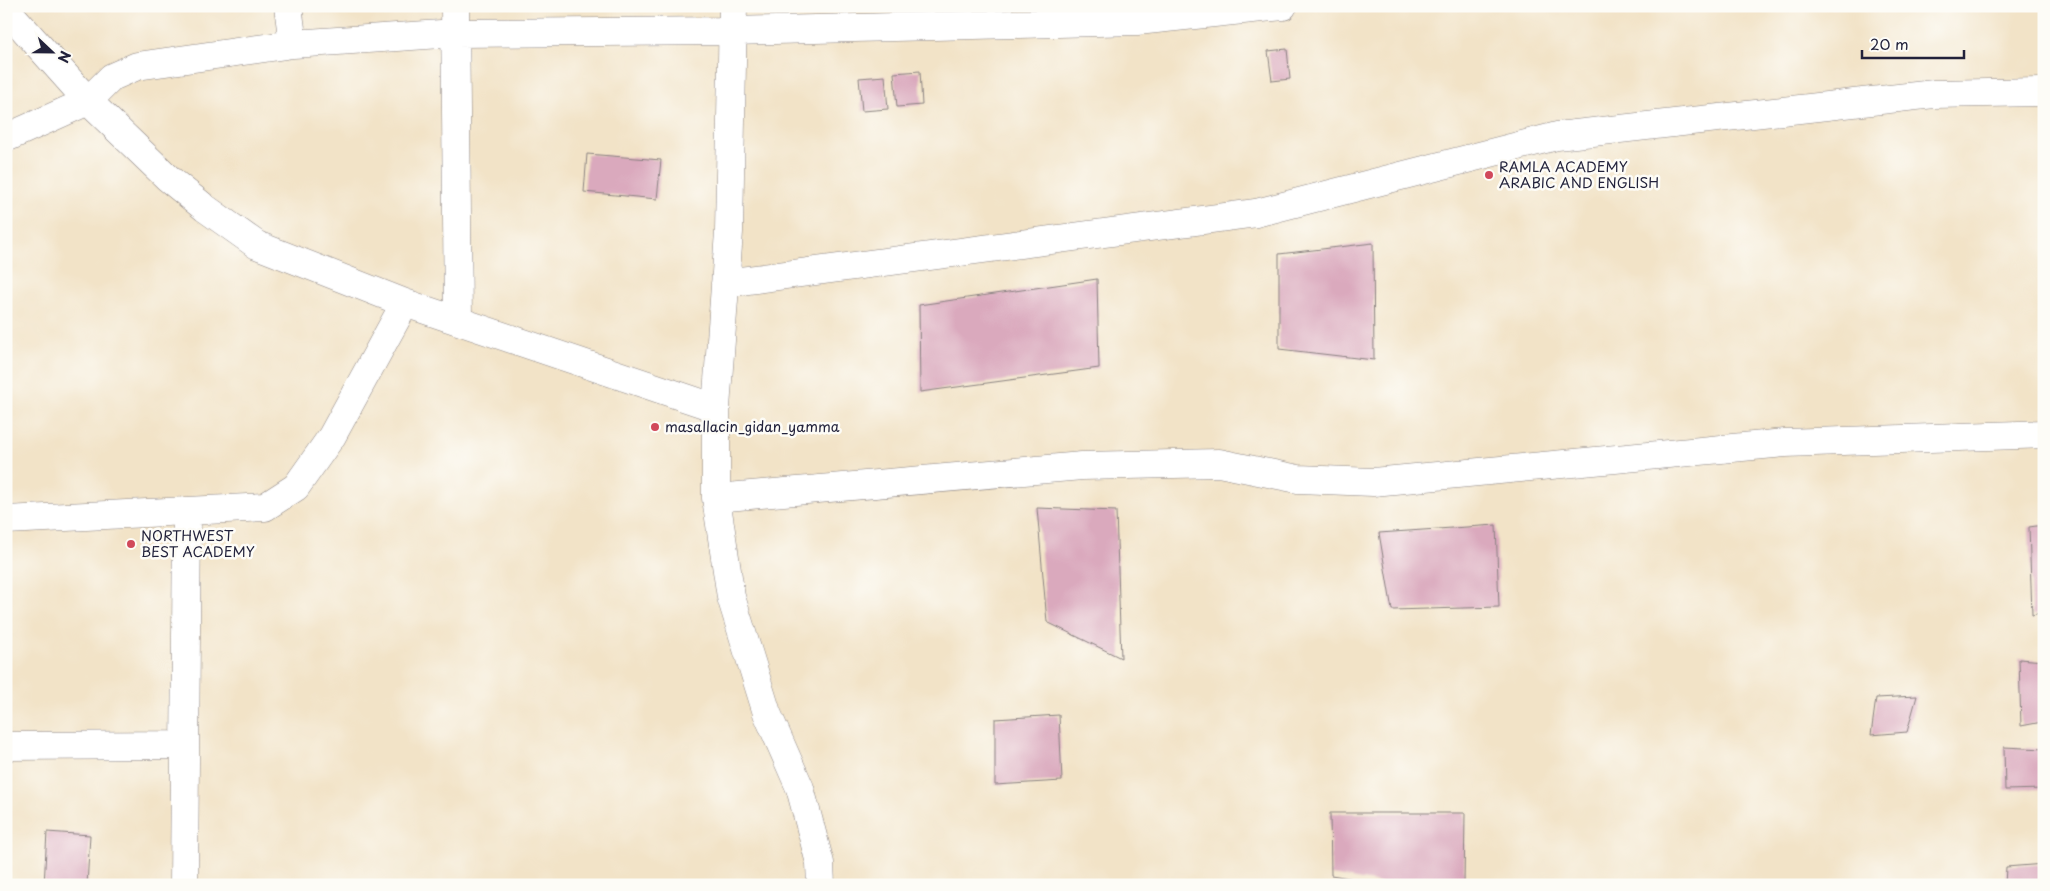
<svg xmlns="http://www.w3.org/2000/svg" width="2050" height="891" viewBox="0 0 2050 891" font-family="'Playpen Sans',sans-serif">
<style>
.building{fill:#daa9bd}
.lines{fill:none;stroke-linecap:round;stroke-linejoin:round}
.minor-casing{stroke:#8a8281;stroke-width:29}
.minor{stroke:#fff;stroke-width:28}
.poi-dot{fill:#d1495b;stroke:#fdfcf7;stroke-width:2}
.labels{text-anchor:middle;stroke-width:5;stroke-linejoin:round;paint-order:stroke}
.poi-label{font-size:14px;fill:#22223b;stroke:#fdfcf7;text-anchor:start}
</style>
<rect width="100%" height="100%" fill="#fdfcf7"/>
<filter id="ink" filterUnits="userSpaceOnUse"><feTurbulence type="fractalNoise" baseFrequency=".02" numOctaves="2"/><feDisplacementMap in="SourceGraphic" scale="10" xChannelSelector="R" yChannelSelector="G"/><feConvolveMatrix kernelMatrix="1 2 1 2 8 2 1 2 1" color-interpolation-filters="sRGB"/></filter>
<filter id="wash" filterUnits="userSpaceOnUse"><feTurbulence type="fractalNoise" baseFrequency=".0096" numOctaves="4" result="noise"/><feDisplacementMap in="SourceGraphic" scale="20" xChannelSelector="R" yChannelSelector="G"/><feGaussianBlur stdDeviation="1.12" result="paint"/><feColorMatrix in="noise" values="0 0 0 0 0 0 0 0 0 0 0 0 0 0 0 0 0 1.4 0 .05"/><feComposite in="paint" operator="in"/></filter>
<g filter="url(#wash)">
<rect width="100%" height="100%" fill="#f2e3c7"/>
<g id="blocks">
<path class="building" d="M1287,49L1290,79L1272,81L1268,51Z
M920,71L922,105L897,107L894,73Z
M885,76L888,109L862,111L859,78Z
M587,154L661,160L657,199L584,192Z
M1373,243L1374,360L1279,349V254Z
M1097,279L1099,368L920,392L919,305Z
M1037,508L1116,511L1121,658L1047,622Z
M1496,525L1499,607L1392,610L1379,533Z
M2044,525V612L2032,615L2029,527Z
M2019,659L2044,661V711H2042V722L2021,726Z
M1917,696L1907,732L1871,735L1876,698Z
M1059,715L1062,781L995,785V719Z
M2004,747L2044,749V789L2005,790Z
M1330,813H1465L1464,885H1392L1331,875Z
M47,832L90,835L87,885H44Z
M2044,864V885H2005L2006,867Z"/>
</g>
</g>
<g filter="url(#ink)">
<use href="#blocks" fill-opacity="0" stroke="#8a8281" stroke-width="1"/>
<g class="lines">
<g class="minor-casing">
<path id="minor" d="M288,6L293,44
M455,6L458,320
M733,6L729,232L716,408V498L731,597L767,713L800,788L820,863L821,885
M6,9L88,101L168,178L205,208L257,245L405,303L716,408
M6,138L88,101L112,77L137,66L293,44L456,33L733,31L1137,21L1283,6
M725,283L1256,213L1557,136L1934,94L2044,92
M716,498L1082,466L1219,463L1298,479L1373,482L1785,443L2044,434
M6,520L265,507L296,487L332,436L405,303
M6,746L185,745
M184,885L187,511"/>
</g>
<use href="#minor" class="minor"/>
</g>
</g>
<g class="poi-dot">
<circle cx="1489" cy="175" r="5"/>
<circle cx="655" cy="427" r="5"/>
<circle cx="131" cy="544" r="5"/>
</g>
<g class="labels">
<g class="poi-label">
<text x="1499" y="172">RAMLA ACADEMY<tspan x="1499" dy="16">ARABIC AND ENGLISH</tspan></text>
<text x="665" y="432">masallacin_gidan_yamma</text>
<text x="141" y="541">NORTHWEST<tspan x="141" dy="16">BEST ACADEMY</tspan></text>
</g>
</g>
<rect width="2050" height="891" fill="none" stroke="#fdfcf7" stroke-width="25"/>
<g transform="translate(52 52) rotate(112)" stroke="#fdfcf7" stroke-width="4" paint-order="stroke">
<path d="M0-4L9 19L0 12L-9 19Z" fill="#22223b"/>
<text y="-8" font-size="14" font-weight="bold" text-anchor="middle" fill="#22223b">N</text>
</g>
<path d="M1862 50v8h102v-8" fill="none" stroke="#22223b" stroke-width="2.5"/>
<text x="1870" y="50" font-size="15" fill="#22223b" stroke="#fdfcf7" stroke-width="4" paint-order="stroke">20 m</text>
</svg>
